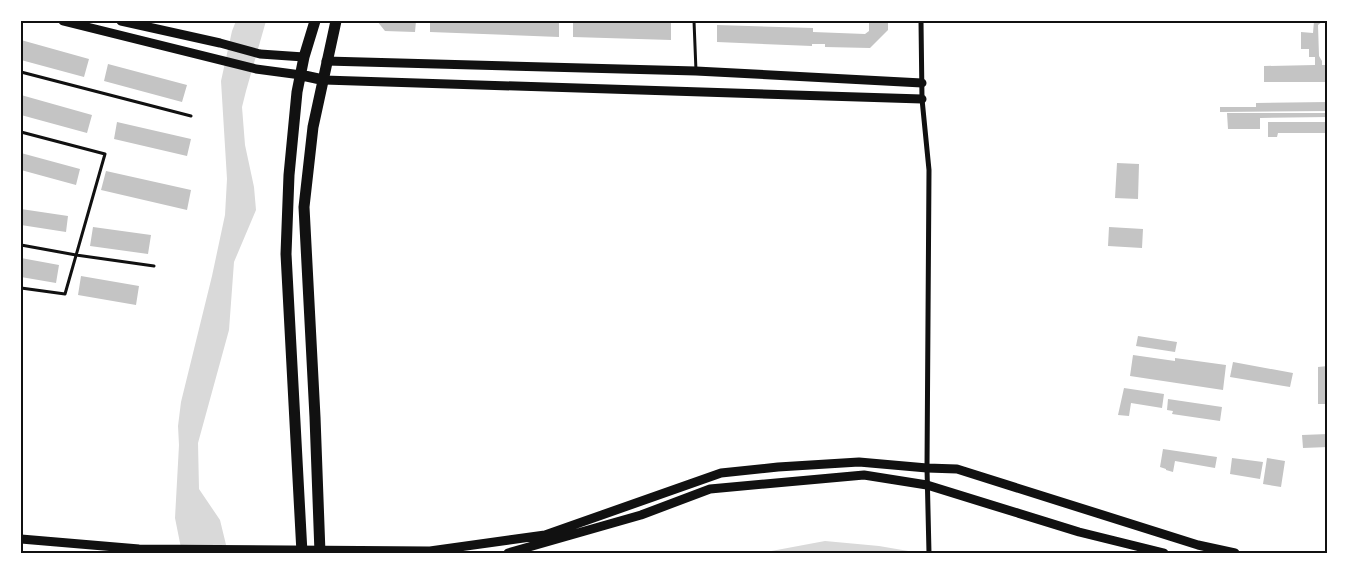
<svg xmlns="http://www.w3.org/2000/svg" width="1349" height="574" viewBox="0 0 1349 574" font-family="Lato,sans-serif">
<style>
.water{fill:#d9d9d9}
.building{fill:#c4c4c4}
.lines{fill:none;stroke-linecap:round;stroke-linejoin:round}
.service{stroke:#111;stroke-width:3}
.minor{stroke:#111;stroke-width:5}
.tertiary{stroke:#111;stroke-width:9}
.primary{stroke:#111;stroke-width:11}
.neatline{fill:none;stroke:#111;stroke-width:2}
</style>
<rect width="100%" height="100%" fill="#fff"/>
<path class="water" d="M236,21H266L246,91L242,107L245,145L254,187L256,210L234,262L229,330L198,443L199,489L220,520L228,553H182L175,518L179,445L178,426L181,402L212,276L225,215L227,179L221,81L232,31Z
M825,541L879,546L920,553H761Z"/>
<path class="building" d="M377,21H416L415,32L385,31Z
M430,21H559V37L430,32Z
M573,21L671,23V40L573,37Z
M869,21H888V30L870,48L825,47V44H812V46L717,42V25L813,28V32L865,34L869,31Z
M1314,21H1323L1318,25L1319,56L1322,61V65H1328V82H1264V66L1315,65V57H1309V49H1301V32L1313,33Z
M21,40L89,59L84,77L21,60Z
M108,64L187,85L182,102L104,81Z
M21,95L92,115L87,133L21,115Z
M1328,102V111L1220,112V107H1256V103Z
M1227,113H1328V117L1260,118V129H1228Z
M117,122L191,139L187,156L114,139Z
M1268,122H1328V133H1278L1277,137H1268Z
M21,153L80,169L76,185L21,170Z
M1117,163L1139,164L1138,199L1115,198Z
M106,171L191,190L187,210L101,190Z
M21,209L68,216L66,232L21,225Z
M93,227L151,235L148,254L90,246Z
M1109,227L1143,229L1142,248L1108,246Z
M21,258L59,265L56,283L21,277Z
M81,276L139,286L136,305L78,295Z
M1138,336L1177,342L1175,352L1136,346Z
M1133,355L1175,361V358L1226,365L1223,390L1130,376Z
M1233,362L1293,373L1290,387L1230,377Z
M1328,366V404H1318V367Z
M1124,388L1164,394L1162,408L1131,403L1129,416L1118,415Z
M1168,399L1222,407L1220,421L1172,414L1173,411L1167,410Z
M1328,434V447L1303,448L1302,435Z
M1163,449L1217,457L1215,468L1175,461L1173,472L1166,470V469L1160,467Z
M1232,458L1263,462L1260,479L1230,474Z
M1267,458L1285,461L1281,487L1263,484Z"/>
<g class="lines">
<path class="service" d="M694,21L696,71
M21,72L191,116
M21,132L105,154L65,294L21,288
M21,245L76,255L154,266"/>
<path class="minor" d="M921,21L922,99L929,170L927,468L929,553"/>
<path class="tertiary" d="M63,21L256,69L301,75
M121,21L220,43L260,54L304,57
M326,61L696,71L922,83
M324,80L922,99
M21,539L139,549L430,551L545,535L721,473L778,467L859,462L927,468L957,469L1198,545L1235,553
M508,553L641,515L710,489L864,475L927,485L1079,532L1164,553"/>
<path class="primary" d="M301,75L324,80
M302,553L286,254L289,175L297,92L304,57L315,21
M320,553L315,417L304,207L313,127L336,21"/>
</g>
<rect width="1349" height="574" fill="none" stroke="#ffffff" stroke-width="45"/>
<rect x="22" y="22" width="1304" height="530" class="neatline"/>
</svg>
